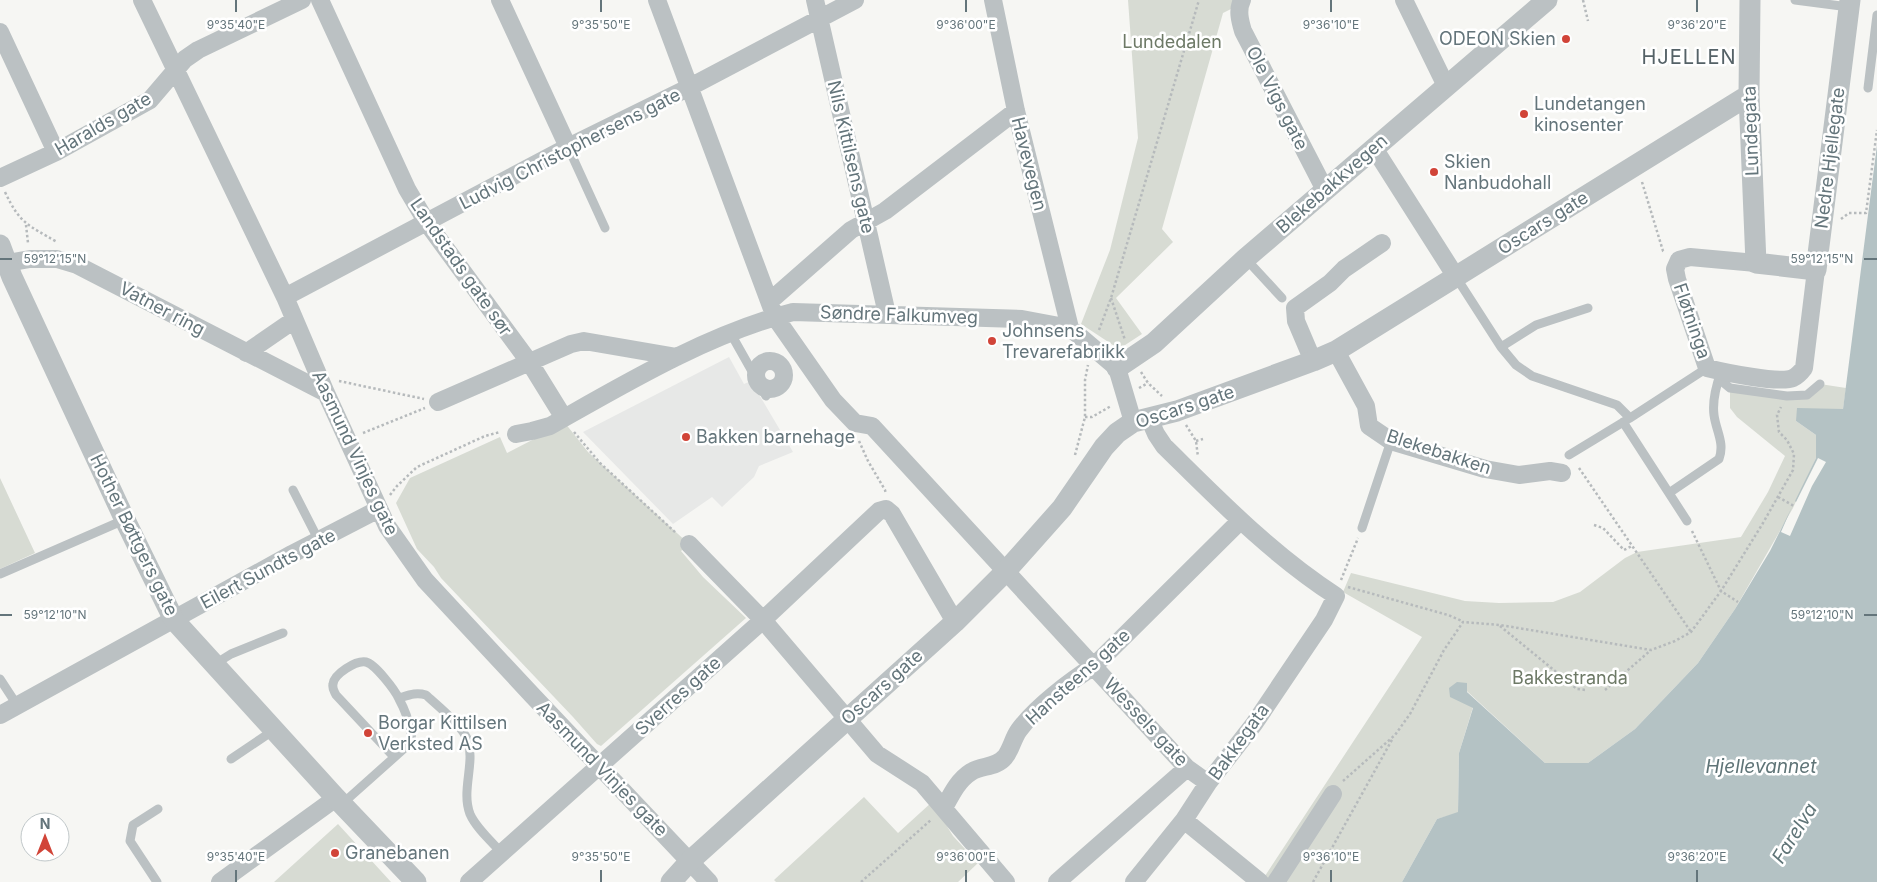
<svg xmlns="http://www.w3.org/2000/svg" width="1877" height="882" viewBox="0 0 1877 882" font-family="Inter,sans-serif">
<style>
.built{fill:#e7e8e7}
.green{fill:#d7dbd3}
.water{fill:#b4c2c4}
.lines{fill:none;stroke-linecap:round;stroke-linejoin:round}
.path{stroke:#b6babc;stroke-width:2.5;stroke-dasharray:2.5 2.5;stroke-linecap:butt}
.service{stroke:#bbc1c3;stroke-width:9}
.minor{stroke:#bbc1c3;stroke-width:18}
.tertiary{stroke:#bbc1c3;stroke-width:21}
.ticks{fill:none;stroke:#64757b;stroke-width:2}
.poi-dot{fill:#d14438;stroke:#fff;stroke-width:2}
.labels{text-anchor:middle;stroke-width:5;stroke-linejoin:round;paint-order:stroke}
.poi-label{font-size:18px;fill:#64757b;stroke:#fff;text-anchor:start}
.park-label{font-size:18px;fill:#6d7966;stroke:#fff}
.street-label{font-size:18px;fill:#64757b;stroke:#fff}
.water-label{font-size:19px;font-style:italic;fill:#5f7477;stroke:#fff}
.quarter-label{font-size:20px;letter-spacing:1px;fill:#556267;stroke:#fff}
.ticks-label{font-size:12px;text-anchor:middle;fill:#64757b;stroke:#fff;stroke-width:5;stroke-linejoin:round;paint-order:stroke}
</style>
<rect width="100%" height="100%" fill="#f6f6f3"/>
<path class="built" d="M729,357L744,384L751,381L793,452L759,466L754,477L722,507L712,497L673,524L583,432Z"/>
<path class="green" d="M1128,0H1237L1233,8L1223,13L1162,229L1173,242L1116,298L1142,334L1119,349L1081,324L1110,250L1138,138Z
M1820,384L1846,388L1843,409L1796,421L1816,435V458L1793,508L1735,609L1698,663L1635,729L1588,763H1545L1457,682L1473,707L1459,753L1458,813L1437,819L1402,882H1261L1422,637L1343,592L1351,573L1465,601L1499,603L1553,602L1580,592L1625,558L1637,552L1741,537L1768,492L1785,456L1737,417L1730,408V388L1798,396Z
M565,423L588,452L689,544L681,551L703,577L746,618L601,746L597,744L573,717L441,578L434,567L417,549L396,503L410,478L500,437L507,453Z
M0,478L35,553L0,569Z
M864,797L898,833L932,802L953,836L978,863L958,882H776L774,880Z
M338,824L391,882H274Z"/>
<path class="water" d="M1877,145V882H1402L1437,819L1458,812L1459,753L1473,708L1450,697L1449,688L1457,682L1467,683V692L1545,763H1588L1635,729L1698,663L1735,609L1770,551L1792,507L1781,532L1790,536L1812,486L1826,462L1818,458L1796,502L1795,501L1816,458V435L1796,421L1797,408L1843,409Z"/>
<g class="lines">
<path class="path" d="M1583,0L1588,21
M1642,182L1663,251L1665,252
M5,192C20,224 28,225 57,242
M1841,219L1849,213H1866L1877,130
M26,225L28,243
M1111,298L1125,340
M1099,330L1111,298L1199,0
M1141,372L1148,383L1162,396
M339,381L424,399
M1139,388L1148,383
M1085,417H1092L1111,406
M1186,425L1196,441L1198,457
M574,432L600,463L676,533
M363,433L425,408
M859,441L868,461L885,490L886,494
M1196,441L1203,439
M1075,455L1085,417V380L1088,365
M1579,468L1691,632
M390,495L397,486L417,467L485,436L500,432
M1778,497L1794,506
M1594,525L1603,528L1624,550L1632,546
M1692,531L1721,591L1738,602
M1341,580L1358,538
M1348,587L1448,615L1462,621
M1500,626L1577,689L1586,690
M1605,690L1651,650
M1343,781L1395,735L1410,714L1444,650L1463,622L1500,625L1651,650L1675,641L1691,632L1721,591L1763,523L1793,470L1794,454L1787,440L1779,432L1777,415L1781,407
M861,882L932,819
M1313,882L1393,738"/>
<path class="service" d="M1795,0L1849,7
M1868,88L1877,15
M568,147L605,228
M1246,259L1282,298
M1456,277L1501,347L1516,365L1532,376L1617,405L1630,418
M731,334L766,396
M1501,347L1536,325L1588,308
M1719,379L1730,388L1787,396L1807,395L1820,384
M1623,422L1687,521
M1569,455L1630,418L1707,368
M293,490L319,541
M1669,493L1719,459C1725,443 1716,431 1714,415C1712,400 1716,386 1721,372
M1362,528L1391,441
M0,574L124,520
M215,664L231,654L283,633
M0,679L17,705
M399,698C409,695 416,692 426,695C438,706 463,726 468,741C475,764 461,791 470,814C476,828 492,842 502,853
M231,759L274,730
M342,804L407,746C411,741 412,738 411,732C409,722 404,708 399,699C395,690 375,664 366,662C356,660 334,674 333,684C332,689 334,691 336,695L394,757
M157,882L130,841L133,825L158,809"/>
<path class="minor" d="M142,0L285,297L326,393L387,526L425,580L532,695L709,882
M320,0L407,189L427,223L530,363L564,418
M500,0L568,147
M657,0L775,317L833,400L855,423L872,426L1187,768L1208,783
M815,0L887,314
M993,0L1016,111L1070,328
M1242,0C1237,10 1240,21 1243,31L1325,190
M1404,0L1446,86
M0,32L56,152
M1374,148L1456,277
M0,178L56,152L150,100L185,59L198,50L302,0
M7,263L30,259H57L77,265L326,393
M1756,263L1690,257L1679,260L1675,269L1677,279L1707,368C1723,372 1780,384 1793,378C1797,376 1801,372 1804,368L1816,270
M285,297L568,147L690,87L855,0
M770,301L851,230L885,211L1016,111
M1336,351L1366,406L1369,426L1391,441L1485,469L1519,475L1550,471L1562,473
M246,353L294,320
M1313,361L1296,321L1295,308L1330,283L1344,269L1382,243
M756 375a14 14 0 1 1 28 0a14 14 0 1 1-28 0Z
M438,402L571,344L584,341L677,357
M516,434L532,431L550,426C626,383 708,334 793,312L1022,319L1070,328L1117,368L1133,422
M689,544L763,620L877,754L922,783L1006,882
M0,715L292,554L379,509
M944,808C951,795 958,780 971,772C982,765 996,768 1005,757C1011,750 1013,738 1019,730C1036,707 1070,681 1094,666L1240,521
M1184,820L1260,882
M220,882L336,798
M469,882L763,620L879,511L886,509L892,514L955,622
M1057,882L1187,768
M1134,882L1184,820L1208,783L1254,724L1324,620L1336,596C1271,554 1218,499 1164,446L1156,434L1149,418
M1276,882L1333,794"/>
<path class="tertiary" d="M1750,0L1749,95L1756,263L1816,270L1850,0
M0,245L12,277L125,520L174,620L336,798L416,882
M1117,368L1154,343L1245,259L1547,0
M671,882L690,861L955,622L1006,571L1062,508L1104,447L1117,433L1133,422L1177,411L1313,361L1336,351L1749,95"/>
</g>
<path class="ticks" d="M236,0V12M601,0V12M966,0V12M1331,0V12M1697,0V12M0,259H12M1864,259H1877M0,615H12M1864,615H1877M236,870V882M601,870V882M966,870V882M1331,870V882M1697,870V882"/>
<g class="poi-dot">
<circle cx="1566" cy="39" r="5"/>
<circle cx="1524" cy="114" r="5"/>
<circle cx="1434" cy="172" r="5"/>
<circle cx="992" cy="341" r="5"/>
<circle cx="686" cy="437" r="5"/>
<circle cx="368" cy="733" r="5"/>
<circle cx="335" cy="853" r="5"/>
</g>
<g class="labels">
<g class="poi-label">
<text x="1556" y="45" text-anchor="end">ODEON Skien</text>
<text x="1534" y="110">Lundetangen<tspan x="1534" dy="21">kinosenter</tspan></text>
<text x="1444" y="168">Skien<tspan x="1444" dy="21">Nanbudohall</tspan></text>
<text x="1002" y="337">Johnsens<tspan x="1002" dy="21">Trevarefabrikk</tspan></text>
<text x="696" y="443">Bakken barnehage</text>
<text x="378" y="729">Borgar Kittilsen<tspan x="378" dy="21">Verksted AS</tspan></text>
<text x="345" y="859">Granebanen</text>
</g>
<g class="park-label">
<text x="1172" y="48">Lundedalen</text>
<text x="1570" y="684">Bakkestranda</text>
</g>
<g class="street-label">
<text transform="translate(1277 98) rotate(63)" y="6">Ole Vigs gate</text>
<text transform="translate(103 124) rotate(-30)" y="6">Haralds gate</text>
<text transform="translate(1751 131) rotate(-92)" y="6">Lundegata</text>
<text transform="translate(570 149) rotate(-27)" y="6">Ludvig Christophersens gate</text>
<text transform="translate(851 157) rotate(77)" y="6">Nils Kittilsens gate</text>
<text transform="translate(1830 158) rotate(-83)" y="6">Nedre Hjellegate</text>
<text transform="translate(1029 164) rotate(76)" y="6">Havevegen</text>
<text transform="translate(1332 184) rotate(-41)" y="6">Blekebakkvegen</text>
<text transform="translate(1543 223) rotate(-32)" y="6">Oscars gate</text>
<text transform="translate(461 267) rotate(55)" y="6">Landstads gate sør</text>
<text transform="translate(162 309) rotate(28)" y="6">Vatner ring</text>
<text transform="translate(899 315) rotate(2)" y="6">Søndre Falkumveg</text>
<text transform="translate(1692 321) rotate(71)" y="6">Fløtninga</text>
<text transform="translate(1185 407) rotate(-18)" y="6">Oscars gate</text>
<text transform="translate(1439 452) rotate(18)" y="6">Blekebakken</text>
<text transform="translate(355 453) rotate(65)" y="6">Aasmund Vinjes gate</text>
<text transform="translate(134 535) rotate(64)" y="6">Hother Bøttgers gate</text>
<text transform="translate(268 569) rotate(-28)" y="6">Eilert Sundts gate</text>
<text transform="translate(1078 677) rotate(-42)" y="6">Hansteens gate</text>
<text transform="translate(882 687) rotate(-42)" y="6">Oscars gate</text>
<text transform="translate(678 696) rotate(-42)" y="6">Sverres gate</text>
<text transform="translate(1146 722) rotate(47)" y="6">Wessels gate</text>
<text transform="translate(1239 742) rotate(-54)" y="6">Bakkegata</text>
<text transform="translate(602 769) rotate(46)" y="6">Aasmund Vinjes gate</text>
</g>
<g class="water-label">
<text x="1761" y="773">Hjellevannet</text>
<text transform="translate(1794 833) rotate(-58)" y="7">Farelva</text>
</g>
<g class="quarter-label">
<text x="1689" y="64">HJELLEN</text>
</g>
</g>
<g class="ticks-label">
<text x="236" y="29">9°35'40"E</text>
<text x="601" y="29">9°35'50"E</text>
<text x="966" y="29">9°36'00"E</text>
<text x="1331" y="29">9°36'10"E</text>
<text x="1697" y="29">9°36'20"E</text>
<text x="55" y="263">59°12'15"N</text>
<text x="1822" y="263">59°12'15"N</text>
<text x="55" y="619">59°12'10"N</text>
<text x="1822" y="619">59°12'10"N</text>
<text x="236" y="861">9°35'40"E</text>
<text x="601" y="861">9°35'50"E</text>
<text x="966" y="861">9°36'00"E</text>
<text x="1331" y="861">9°36'10"E</text>
<text x="1697" y="861">9°36'20"E</text>
</g>
<g transform="translate(45 837)"><circle r="24" fill="#ffffff" stroke="#c1c8ca"/>
<path d="M0-4L9 19L0 12L-9 19Z" fill="#d14438"/>
<text y="-8" font-size="14" font-weight="bold" text-anchor="middle" fill="#64757b">N</text>
</g>
</svg>
